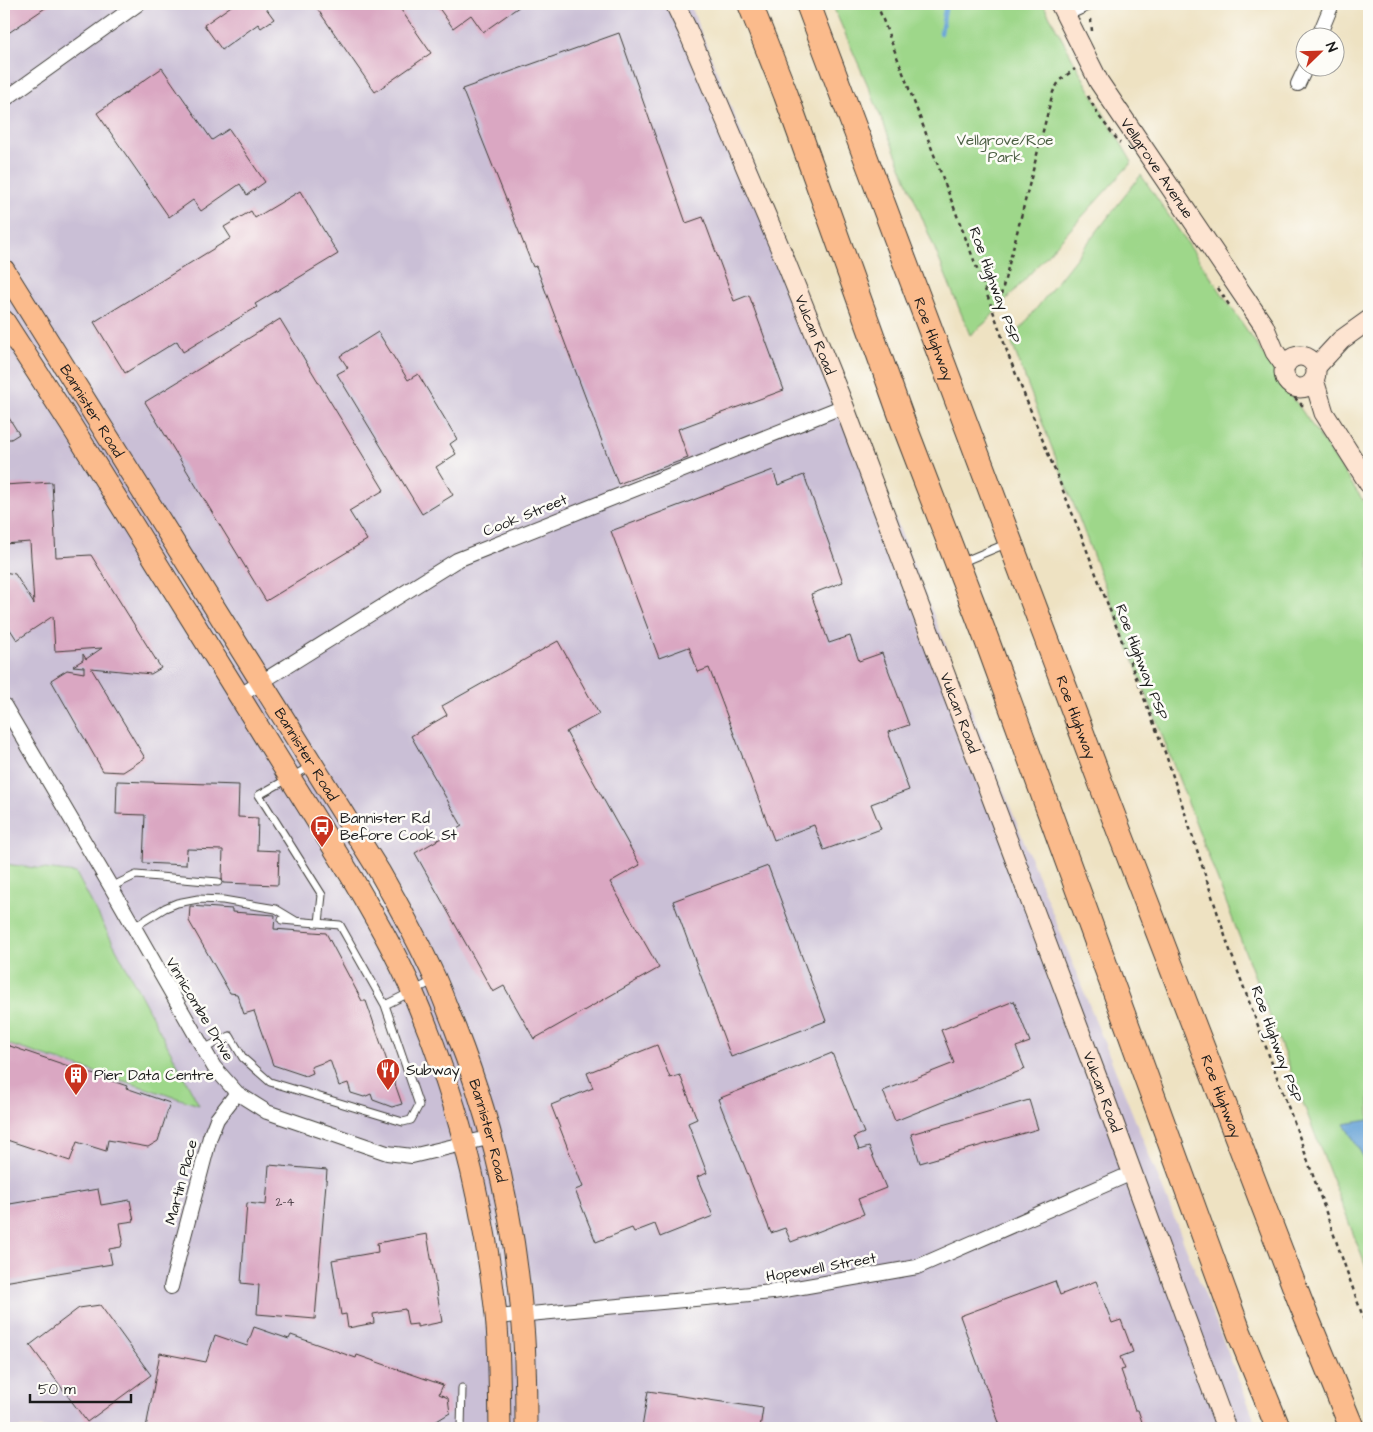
<svg xmlns="http://www.w3.org/2000/svg" width="1373" height="1432" viewBox="0 0 1373 1432" font-family="'Architects Daughter',sans-serif">
<style>
.industrial{fill:#cabfd6}
.green{fill:#9ed78a;stroke:#5d7a53}
.water{fill:#66a3d7;stroke:#41607a}
.lines{fill:none;stroke-linecap:round;stroke-linejoin:round}
.stream{stroke:#66a3d7;stroke-width:4.5}
.building{fill:#daa7c2}
.lane-casing{stroke:#3c3a35;stroke-width:9}
.street-casing{stroke:#3c3a35;stroke-width:16}
.secondary-casing{stroke:#3c3a35;stroke-width:21}
.primary-casing{stroke:#3c3a35;stroke-width:23}
.highway-casing{stroke:#3c3a35;stroke-width:26}
.path{stroke:#3c3a35;stroke-width:2.5;stroke-dasharray:4 4;stroke-linecap:butt}
.lane{stroke:#fff;stroke-width:7}
.street{stroke:#fff;stroke-width:14}
.secondary{stroke:#fde4d1;stroke-width:19}
.primary{stroke:#fbbb8c;stroke-width:21}
.highway{stroke:#fbbb8c;stroke-width:24}
.labels{text-anchor:middle;stroke-width:5;stroke-linejoin:round;paint-order:stroke}
.number-label{font-size:12px;fill:#4c3f46}
.park-label{font-size:15px;fill:#4a5d42;stroke:#fdfcf7}
.street-label{font-size:15px;fill:#1c1c1c;stroke:#fdfcf7}
.poi-label{font-size:15px;fill:#1c1c1c;stroke:#fdfcf7;text-anchor:start}
</style>
<rect width="100%" height="100%" fill="#fdfcf7"/>
<filter id="ink" filterUnits="userSpaceOnUse"><feTurbulence type="fractalNoise" baseFrequency=".02" numOctaves="2"/><feDisplacementMap in="SourceGraphic" scale="10" xChannelSelector="R" yChannelSelector="G"/><feConvolveMatrix kernelMatrix="1 2 1 2 8 2 1 2 1" color-interpolation-filters="sRGB"/></filter>
<filter id="wash" filterUnits="userSpaceOnUse"><feTurbulence type="fractalNoise" baseFrequency=".0096" numOctaves="4" result="noise"/><feDisplacementMap in="SourceGraphic" scale="20" xChannelSelector="R" yChannelSelector="G"/><feGaussianBlur stdDeviation="1.12" result="paint"/><feColorMatrix in="noise" values="0 0 0 0 0 0 0 0 0 0 0 0 0 0 0 0 0 1.4 0 .05"/><feComposite in="paint" operator="in"/></filter>
<g filter="url(#wash)">
<rect width="100%" height="100%" fill="#eee2c2"/>
<path class="industrial" d="M4,4H690L1258,1428H4Z"/>
<path class="green" d="M832,4H1043L1088,87L1132,162L985,323L970,335L869,88Z
M1141,175L1369,509V1275L1011,341Z
M4,864L76,873L199,1105L4,1043Z"/>
<path class="water" d="M1369,1120V1162L1364,1158L1344,1124Z"/>
<g class="lines">
<path class="stream" d="M941,33L946,4"/>
</g>
<g id="blocks">
<path class="building" d="M4,4H51L4,36Z
M234,4H263L274,19L261,28L258,24L222,50L204,25Z
M314,4H397L431,53L375,92Z
M436,4H523L483,32L471,15L453,28Z
M619,33L686,223L703,217L734,301L749,295L784,390L678,429L688,458L618,484L536,266L533,267L462,89Z
M162,68L212,140L229,129L265,182L247,195L240,184L201,211L193,200L169,217L97,113Z
M300,191L338,254L255,304L257,307L183,352L177,341L125,373L94,322L231,238L224,227L251,211L255,218Z
M280,319L384,490L349,511L367,540L266,601L145,402Z
M378,332L408,380L418,374L457,439L450,444L456,454L436,467L453,495L422,514L337,374L348,368L340,356Z
M4,410L19,434L11,439H4Z
M773,470L778,485L804,475L843,582L811,594L829,643L850,636L859,661L882,653L909,725L888,732L909,790L871,804L881,829L824,850L814,825L774,840L709,668L698,672L689,647L659,658L611,531Z
M52,482L56,557L91,555L161,668L151,674L91,668L145,758L123,772L103,771L51,680L67,670L84,673V667L73,666L83,660V654L86,659L102,648L55,651L53,616L17,640L4,620V572L15,574L34,604L30,542L4,544V485Z
M558,641L599,714L566,732L640,865L610,882L659,968L534,1039L504,986L493,992L415,853L462,826L411,736L447,715L442,706Z
M117,781L239,785L238,817L258,818L257,850L279,851L278,885L223,883L222,878L223,850L187,849L186,865L143,863L145,815L116,814Z
M768,866L826,1021L731,1057L673,901Z
M190,906L232,909V912L275,915L274,929L326,933L362,1001H366L402,1104L392,1107L373,1100L371,1094L364,1097L351,1093L348,1083L339,1086L330,1060L311,1067L313,1073L306,1076L273,1065L254,1011L244,1014L237,994L230,993L189,921Z
M1014,1001L1030,1042L1016,1047L1025,1069L895,1121L883,1091L954,1063L941,1030Z
M4,1044L127,1086L126,1088L170,1103L158,1141L148,1147L108,1140L106,1151L77,1142L70,1161L4,1139Z
M657,1045L670,1078L680,1075L697,1119L688,1123L707,1173L697,1177L713,1216L660,1237L655,1224L634,1232L632,1228L596,1242L575,1190L583,1187L551,1105L593,1088L587,1073Z
M832,1053L864,1133L854,1137L859,1150L869,1147L886,1188L858,1199L864,1214L791,1242L785,1228L771,1233L718,1099Z
M1029,1100L1038,1129L920,1163L911,1134Z
M269,1165L327,1170L315,1319L257,1314L259,1285L241,1283L247,1203L266,1205Z
M98,1189L101,1205L130,1200L134,1221L120,1223L123,1240L121,1247L109,1249L112,1264L4,1282V1205Z
M427,1234L442,1322L417,1327V1324L408,1325L405,1309L373,1314L374,1323L348,1328L346,1314L341,1315L332,1260L378,1252L377,1243Z
M1055,1281L1060,1295L1096,1281L1112,1323L1121,1320L1133,1352L1120,1357L1125,1369L1121,1370L1135,1410H1138L1144,1428H1001L960,1316Z
M100,1305L151,1375L87,1422L30,1345L79,1308Z
M254,1327L289,1339L291,1335L356,1358L357,1355L443,1385L439,1394L448,1398L450,1413L425,1428H146L160,1353L206,1362L215,1335L247,1346Z
M648,1391L763,1408L760,1428H642Z"/>
</g>
</g>
<g filter="url(#ink)">
<use href="#blocks" fill-opacity="0" stroke="#3c3a35" stroke-width="1"/>
<g class="lines">
<g class="lane-casing">
<path id="lane" d="M960,563L1008,543
M311,766L259,795L322,895L319,923
M111,887L136,875L218,882
M282,920L340,925L385,1005
M134,927L165,908L177,903L198,899L223,900L276,909L296,921
M203,1049L230,1036L243,1058L270,1082L403,1122L411,1120L419,1105L385,1005L433,981
M461,1428L462,1388"/>
</g>
<g class="street-casing">
<path id="street" d="M1065,14L1087,4
M1318,38L1332,4
M1298,84L1306,67
M4,100L138,4
M239,696L457,560L844,406
M4,705L111,887L214,1067L237,1093L267,1112L387,1153L412,1156L492,1137
M171,1287L180,1251L210,1137L217,1119L237,1093
M496,1317L773,1292L917,1267L1132,1173"/>
</g>
<g class="secondary-casing">
<g id="secondary">
<path id="s1" d="M675,4L687,29L783,255L844,406L1100,1085L1226,1428"/>
<path id="s2" d="M1060,4L1099,82L1264,326L1275,352L1285,366"/>
<circle cx="1300" cy="372" r="16"/>
<path d="M1316,367L1341,340L1369,320"/>
<path d="M1314,380L1324,413L1369,484"/>
</g>
</g>
<g class="primary-casing">
<g id="primary">
<path id="s3" d="M4,270L379,871C399,906 418,941 435,978C442,994 448,1011 455,1028C491,1119 514,1216 522,1315C526,1352 526,1390 526,1428"/>
<path d="M4,321L71,425L351,876C373,914 396,953 413,993C457,1095 484,1205 496,1315C500,1352 499,1391 500,1428"/>
</g>
</g>
<g class="highway-casing">
<g id="highway">
<path d="M750,4L786,95L903,422L986,638L1239,1332L1278,1428"/>
<path id="s4" d="M808,4L1106,797L1300,1301L1352,1428"/>
</g>
</g>
<path class="path" d="M877,4L992,308L1009,357L1079,530L1166,755L1228,945L1299,1136L1369,1334
M1092,31L1091,21L1092,17
M1088,96L1098,115L1120,143
M1218,288L1231,308
M992,308L999,301L1001,295L1053,92L1060,80L1075,69
M1278,380L1281,384L1305,408
M1363,499L1369,508"/>
<use href="#lane" class="lane"/>
<use href="#street" class="street"/>
<use href="#secondary" class="secondary"/>
<use href="#primary" class="primary"/>
<use href="#highway" class="highway"/>
</g>
</g>
<defs>
<g id="bus-pin" transform="scale(1.25)"><path d="M0 17L-7.5 6A9.5 9.5 0 1 1 7.5 6Z" fill="#c8321e" stroke="#fdfcf7"/><path d="M-5-6H5V4H4V6H2V4H-2V6H-4V4H-5ZM-3.5-4V0h7V-4ZM-3.5 1.2v1.5H-2V1.2ZM2 1.2v1.5H3.5V1.2Z" fill="#fff"/></g>
<g id="restaurant-pin" transform="scale(1.25)"><path d="M0 17L-7.5 6A9.5 9.5 0 1 1 7.5 6Z" fill="#c8321e" stroke="#fdfcf7"/><path d="M-5-6h1v4h1v-4h1v4h1v-4h1v5L-1.5 .5V6h-2V.5L-5-1ZM5-6V6H3V1.5H1.5Q1.5-4 5-6Z" fill="#fff"/></g>
<g id="building-pin" transform="scale(1.25)"><path d="M0 17L-7.5 6A9.5 9.5 0 1 1 7.5 6Z" fill="#c8321e" stroke="#fdfcf7"/><path d="M-4-6H4V6H1V3H-1V6H-4ZM-2.5-4.3h1.7v1.8h-1.7ZM.8-4.3h1.7v1.8H.8ZM-2.5-1h1.7V.8h-1.7ZM.8-1h1.7V.8H.8Z" fill="#fff"/></g>
</defs>
<g fill-rule="evenodd">
<use href="#bus-pin" x="322" y="827"/>
<use href="#restaurant-pin" x="388" y="1070"/>
<use href="#building-pin" x="76" y="1075"/>
</g>
<g class="labels">
<g class="number-label">
<text x="285" y="1206">2-4</text>
</g>
<g class="park-label">
<text x="1005" y="145">Vellgrove/Roe<tspan x="1005" dy="17">Park</tspan></text>
</g>
<g class="street-label">
<text dy="5" stroke="none"><textPath href="#s2" startOffset="191">Vellgrove Avenue</textPath></text>
<text transform="translate(995 285) rotate(70)" y="5">Roe Highway PSP</text>
<text dy="5" stroke="none"><textPath href="#s1" startOffset="359">Vulcan Road</textPath></text>
<text dy="5" stroke="none"><textPath href="#s4" startOffset="358">Roe Highway</textPath></text>
<text dy="5" stroke="none"><textPath href="#s3" startOffset="166">Bannister Road</textPath></text>
<text transform="translate(525 515) rotate(-22)" y="5">Cook Street</text>
<text transform="translate(1142 662) rotate(69)" y="5">Roe Highway PSP</text>
<text dy="5" stroke="none"><textPath href="#s1" startOffset="764">Vulcan Road</textPath></text>
<text dy="5" stroke="none"><textPath href="#s4" startOffset="762">Roe Highway</textPath></text>
<text dy="5" stroke="none"><textPath href="#s3" startOffset="571">Bannister Road</textPath></text>
<text transform="translate(200 1009) rotate(59)" y="5">Vinnicombe Drive</text>
<text transform="translate(1277 1044) rotate(70)" y="5">Roe Highway PSP</text>
<text dy="5" stroke="none"><textPath href="#s1" startOffset="1169">Vulcan Road</textPath></text>
<text dy="5" stroke="none"><textPath href="#s4" startOffset="1168">Roe Highway</textPath></text>
<text dy="5" stroke="none"><textPath href="#s3" startOffset="991">Bannister Road</textPath></text>
<text transform="translate(181 1182) rotate(-75)" y="5">Martin Place</text>
<text transform="translate(821 1267) rotate(-10)" y="5">Hopewell Street</text>
</g>
<g class="poi-label">
<text x="340" y="823">Bannister Rd<tspan x="340" dy="17">Before Cook St</tspan></text>
<text x="406" y="1075">Subway</text>
<text x="94" y="1080">Pier Data Centre</text>
</g>
</g>
<rect width="1373" height="1432" fill="none" stroke="#fdfcf7" stroke-width="20"/>
<g transform="translate(1320 52) rotate(67)"><circle r="24" fill="#fdfcf7" stroke="#a3a29f"/>
<path d="M0-4L9 19L0 12L-9 19Z" fill="#c8321e"/>
<text y="-8" font-size="14" font-weight="bold" text-anchor="middle" fill="#1c1c1c">N</text>
</g>
<path d="M30 1394v8h101v-8" fill="none" stroke="#1c1c1c" stroke-width="2.5"/>
<text x="38" y="1394" font-size="15" fill="#1c1c1c" stroke="#fdfcf7" stroke-width="4" paint-order="stroke">50 m</text>
</svg>
